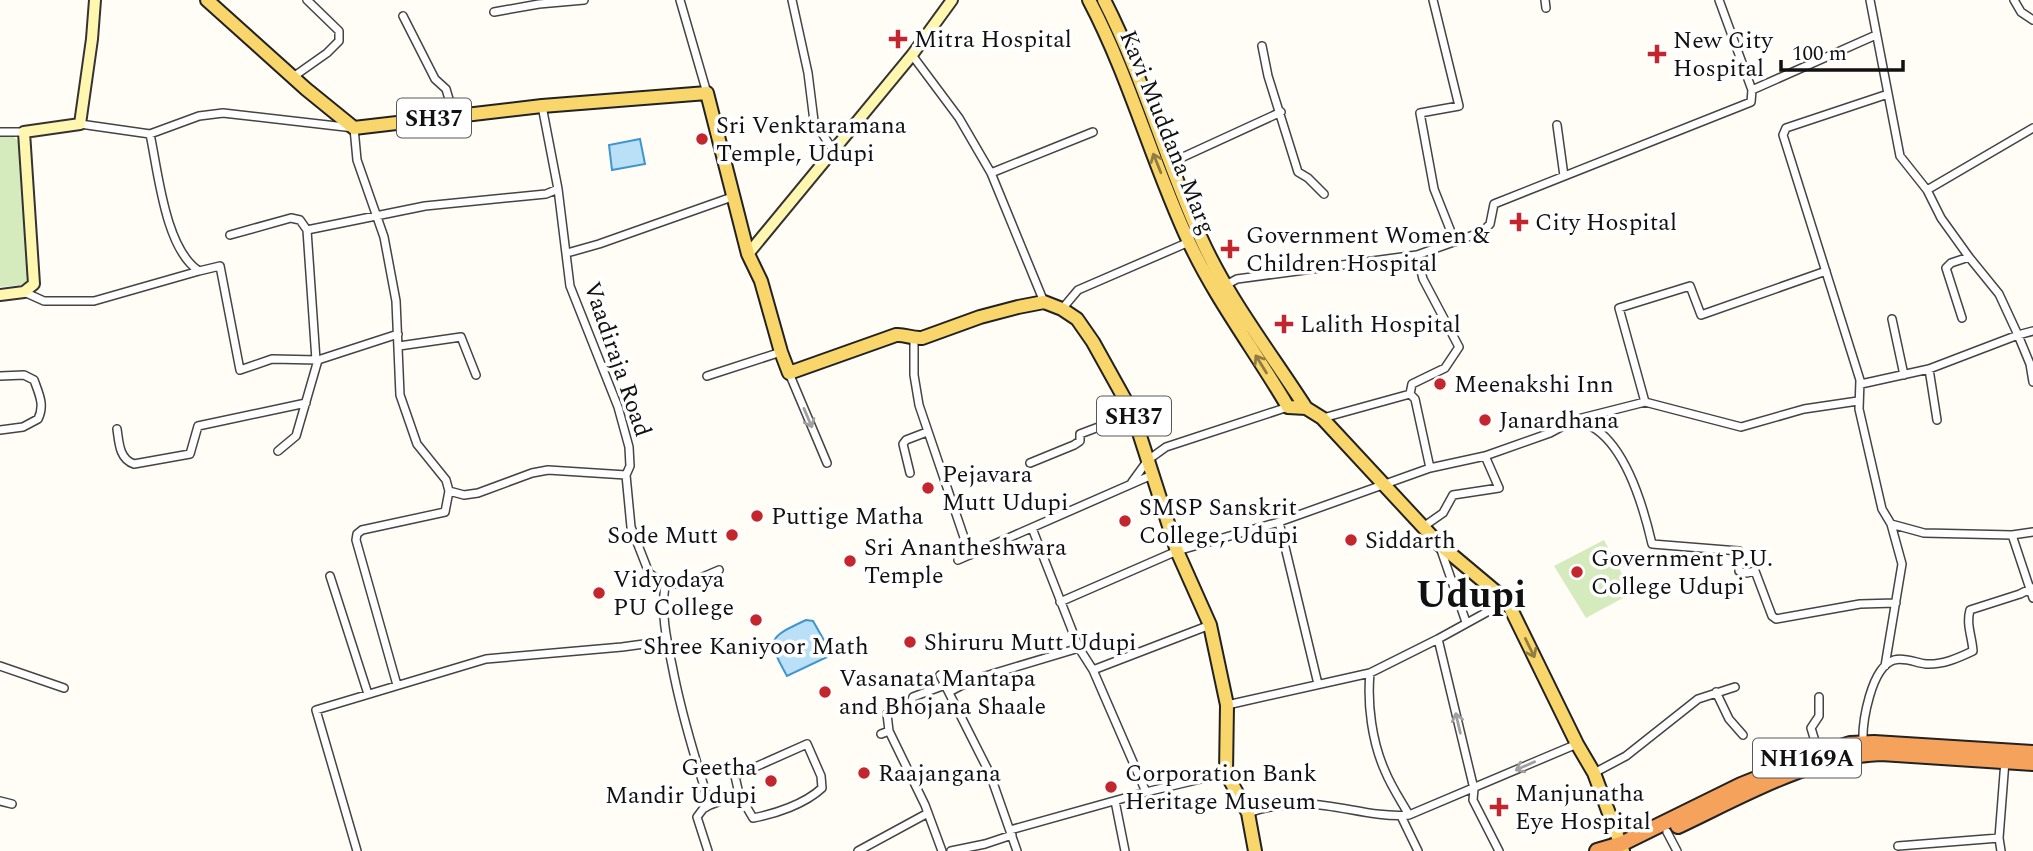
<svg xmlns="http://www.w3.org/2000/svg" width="2033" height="851" viewBox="0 0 2033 851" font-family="Spectral,serif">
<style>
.green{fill:#d5ebbd}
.water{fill:#b9e0f7;stroke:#3f96cf;stroke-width:2}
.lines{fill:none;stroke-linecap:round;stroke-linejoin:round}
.street-casing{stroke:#444;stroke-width:10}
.secondary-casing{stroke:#333;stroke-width:14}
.primary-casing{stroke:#222;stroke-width:16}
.highway-casing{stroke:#222;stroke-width:18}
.street{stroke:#fff;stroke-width:7}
.secondary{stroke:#fff6b0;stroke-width:10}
.primary{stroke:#f9d66b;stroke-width:12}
.highway{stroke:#f5a25d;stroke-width:14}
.oneway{stroke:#917d42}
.oneway2{stroke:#a0a0a0}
.poi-dot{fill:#c4262e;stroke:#fff;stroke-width:2.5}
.labels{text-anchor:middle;stroke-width:7;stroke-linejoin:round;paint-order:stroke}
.shield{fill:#fff;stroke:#585858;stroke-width:2}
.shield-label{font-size:23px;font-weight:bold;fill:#111}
.poi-label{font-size:24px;fill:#111;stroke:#fff;text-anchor:start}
.street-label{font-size:24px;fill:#111;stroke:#fff}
.town-label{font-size:38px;font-weight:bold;fill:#111;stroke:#fff}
</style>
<rect width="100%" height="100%" fill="#fffdf5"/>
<path class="green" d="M0,132H9L18,141L28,281L22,285L0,287Z
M1604,540L1632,593L1586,618L1554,566Z"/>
<path class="water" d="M640,139L645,164L612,170L609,145Z
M806,620L813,621L825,642L821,645L827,657L787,676C766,638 768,638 806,620Z"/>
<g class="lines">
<g class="street-casing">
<path id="street" d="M680,0L707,93
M792,0L808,73L814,121L833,150
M1433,0L1459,106L1420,113L1434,189L1455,242
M1545,0L1546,8
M1870,0L1900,156L1927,190L1941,218L1969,257L1999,294L2018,335L2033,331
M2014,0L2021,12L2033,20
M494,12L539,4L584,0
M403,16L435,79L446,89L454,116
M1262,46L1268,76L1298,172L1308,178L1324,194
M912,55L959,118L991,173L1044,302
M293,77L327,53L339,41V31L307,0
M1752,90L1876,35
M1888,94L1786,128L1783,135L1860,380L1859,409L1882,509L1891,524L1924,533L2012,535L2033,598
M542,106L558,189L570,286L618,407L629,447L630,466L626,475L631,527L649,573L665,585
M80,124L150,134C158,171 165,249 199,271L220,266L240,370L272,359L318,360L398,334
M1557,125L1564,176
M0,132H24
M150,134L199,116L223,113L354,128L357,160L384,237L396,301L400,395L417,444L446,480L449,491L464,495L478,493L532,473L548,470L626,475
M1170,163L1281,112
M991,173L1093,132
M1927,190L2033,128
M307,230L425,206L546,194L558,189
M230,235L291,218L300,220L307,230L316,360
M567,253L599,244L732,197
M1417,255L1423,279L1459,347L1445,368L1412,384L1410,394L1415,399L1430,468
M1226,285L1237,279L1417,255L1482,232L1490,224L1494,204L1751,102L1752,90L1719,0
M24,292L44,301H94L199,271
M1062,309L1078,290L1189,242
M1962,318L1946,268L1951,263L1969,257
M1892,319L1904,375
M914,339V375L919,405L970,555
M399,346L461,337L476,375
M1929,369L1937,420
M789,373L827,463
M0,376L24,375L34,380C39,394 45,405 38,419L23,427L0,430
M707,376L781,352
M1861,384L1929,369L2018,335L2030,364L2033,382
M1645,402L1741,427L1804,409L1858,401
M1323,418L1410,394
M1577,421C1622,430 1643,505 1652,544L1739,551V571L1747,573L1755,571L1772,616L1776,619L1860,604L1896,603
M117,429C119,442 119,459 134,464L190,454L198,426L306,403
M278,451L296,436L318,360
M1030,463L1074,445L1080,441V434L1133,414
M910,473L903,444L906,440L927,432
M1132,482L1148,460L1166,447L1288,407
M1279,522L1318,684
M1423,527L1443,513L1453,495L1499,488L1485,456
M1032,528L1079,648L1093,670L1146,792
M2012,535L2033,532
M1440,547L1466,622
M958,560L1152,475
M330,576L368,694
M665,585C661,613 666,637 672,665C681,713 695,759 710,805L703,809L697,817L708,851
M665,585L691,582L719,570
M1060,602L1177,551L1279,522L1430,468L1485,456L1550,433L1574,420L1645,402L1619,308L1690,286L1701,315L1826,271
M1438,639L1474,789L1473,800L1499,851
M0,666L64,688
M1885,666L1902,564L1891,524
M1093,670L1210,625
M1370,673C1367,704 1372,742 1385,771C1391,786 1401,801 1409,815
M940,675L990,774L1017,851
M397,685L356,540L357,534L362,530L445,512L449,491
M949,692L972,680L1079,648
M1716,692L1729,719L1743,735
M1819,697V716L1811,728L1819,754
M1227,705L1370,673L1438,639L1507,601
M889,731L887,714L910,705L913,697L945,685
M881,734L889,731L925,805L942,851
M1863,743C1862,722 1871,667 1894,660C1905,657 1916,663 1926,664C1943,665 1958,658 1973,651C1972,636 1966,625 1970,610L2020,594L2032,588
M1594,773L1626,756L1698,699L1735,687
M0,801L12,804
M1115,801L1125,851
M710,805L739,794L753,818C775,814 805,804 822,788L821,776L807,744L735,776L739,794
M1248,813C1267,806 1286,804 1307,804C1341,805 1374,818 1409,815L1577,744
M1401,816L1418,851
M1010,830L1146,792L1226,773
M1667,832L1677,851
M1999,838L2001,851
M1898,846L1999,838L2005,761
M357,851L316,710L486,659L622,647L666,641
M858,851L928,813
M951,851L985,844L1012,835"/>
</g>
<g class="secondary-casing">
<path id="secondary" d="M748,254L912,55L952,0
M0,295L24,292L34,284L24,132L80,124L92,39L95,0"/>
</g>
<g class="primary-casing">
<path id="primary" d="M207,0L306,89L354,128L542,106L707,93L748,254L761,281L781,352L789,373L896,335C905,334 912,339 922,338L980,317L1018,307L1044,302L1062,309L1077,319L1093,342L1133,414L1177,551L1210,625L1227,705L1226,773L1248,813L1255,851
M1089,0C1130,78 1152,163 1189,242C1216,300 1256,352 1288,407L1306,408
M1104,0C1143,76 1165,159 1200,236C1227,297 1270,352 1306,408L1322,418L1439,544L1507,601L1577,744L1594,773L1623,851"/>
</g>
<g class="highway-casing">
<path id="highway" d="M1678,826C1742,796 1809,756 1881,753L2033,763
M1597,851L1621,844L1741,785L1819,754L1850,744L1874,743L2033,753"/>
</g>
<use href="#street" class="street"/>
<use href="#secondary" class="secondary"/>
<use href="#primary" class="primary"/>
<use href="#highway" class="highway"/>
</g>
<defs><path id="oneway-shaft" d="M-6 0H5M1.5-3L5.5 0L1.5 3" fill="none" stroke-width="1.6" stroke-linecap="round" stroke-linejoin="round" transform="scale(1.75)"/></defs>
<g class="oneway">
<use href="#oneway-shaft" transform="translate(1157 163) rotate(-112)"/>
<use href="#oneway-shaft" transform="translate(1261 364) rotate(-122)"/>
<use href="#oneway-shaft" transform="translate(1530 648) rotate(64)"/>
</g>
<g class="oneway2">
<use href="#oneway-shaft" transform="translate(808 418) rotate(67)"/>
<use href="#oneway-shaft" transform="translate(1458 723) rotate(-103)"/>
<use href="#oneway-shaft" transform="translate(1525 766) rotate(156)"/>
</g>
<g class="poi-dot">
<path d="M894.5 28.5h7v7h7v7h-7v7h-7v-7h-7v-7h7z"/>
<path d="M1653.5 43.5h7v7h7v7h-7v7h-7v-7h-7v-7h7z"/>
<circle cx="702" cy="139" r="7"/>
<path d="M1515.5 211.5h7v7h7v7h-7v7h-7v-7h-7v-7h7z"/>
<path d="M1226.5 238.5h7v7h7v7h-7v7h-7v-7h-7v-7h7z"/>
<path d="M1280.5 313.5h7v7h7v7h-7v7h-7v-7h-7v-7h7z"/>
<circle cx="1440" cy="384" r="7"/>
<circle cx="1485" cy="420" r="7"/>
<circle cx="928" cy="488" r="7"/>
<circle cx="757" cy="516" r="7"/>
<circle cx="1125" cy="521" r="7"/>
<circle cx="732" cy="535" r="7"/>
<circle cx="1351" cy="540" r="7"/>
<circle cx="850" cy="561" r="7"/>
<circle cx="1577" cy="572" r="7"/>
<circle cx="599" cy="593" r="7"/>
<circle cx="756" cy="620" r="7"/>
<circle cx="910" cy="642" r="7"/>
<circle cx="825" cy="692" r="7"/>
<circle cx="864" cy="773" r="7"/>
<circle cx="771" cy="781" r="7"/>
<circle cx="1111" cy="787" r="7"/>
<path d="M1495.5 796.5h7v7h7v7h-7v7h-7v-7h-7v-7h7z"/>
</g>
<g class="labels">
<g class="shield">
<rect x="397" y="98.5" width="74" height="39" rx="5"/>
<rect x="1097" y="396.5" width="74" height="39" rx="5"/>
<rect x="1753" y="738.5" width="108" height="39" rx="5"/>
</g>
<g class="shield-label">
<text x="434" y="126">SH37</text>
<text x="1134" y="424">SH37</text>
<text x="1807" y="766">NH169A</text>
</g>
<g class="poi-label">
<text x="914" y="47">Mitra Hospital</text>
<text x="1673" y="48">New City<tspan x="1673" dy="28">Hospital</tspan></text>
<text x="716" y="133">Sri Venktaramana<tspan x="716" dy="28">Temple, Udupi</tspan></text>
<text x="1535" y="230">City Hospital</text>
<text x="1246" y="243">Government Women &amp;<tspan x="1246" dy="28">Children Hospital</tspan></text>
<text x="1300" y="332">Lalith Hospital</text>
<text x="1454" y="392">Meenakshi Inn</text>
<text x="1499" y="428">Janardhana</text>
<text x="942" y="482">Pejavara<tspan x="942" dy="28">Mutt Udupi</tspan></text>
<text x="1139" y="515">SMSP Sanskrit<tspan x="1139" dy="28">College, Udupi</tspan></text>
<text x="771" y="524">Puttige Matha</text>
<text x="718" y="543" text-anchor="end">Sode Mutt</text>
<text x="1365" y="548">Siddarth</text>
<text x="864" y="555">Sri Anantheshwara<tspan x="864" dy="28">Temple</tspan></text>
<text x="1591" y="566">Government P.U.<tspan x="1591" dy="28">College Udupi</tspan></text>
<text x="613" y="587">Vidyodaya<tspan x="613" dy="28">PU College</tspan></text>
<text x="924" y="650">Shiruru Mutt Udupi</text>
<text x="756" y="654" text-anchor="middle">Shree Kaniyoor Math</text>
<text x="839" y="686">Vasanata Mantapa<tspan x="839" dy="28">and Bhojana Shaale</tspan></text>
<text x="757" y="775" text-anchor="end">Geetha<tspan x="757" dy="28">Mandir Udupi</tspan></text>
<text x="878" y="781">Raajangana</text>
<text x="1125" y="781">Corporation Bank<tspan x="1125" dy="28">Heritage Museum</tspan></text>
<text x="1515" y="801">Manjunatha<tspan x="1515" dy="28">Eye Hospital</tspan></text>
</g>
<g class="street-label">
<text transform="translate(1168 132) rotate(68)" y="8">Kavi Muddana Marg</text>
<text transform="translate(618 359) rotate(71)" y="8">Vaadiraja Road</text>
</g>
<g class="town-label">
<text x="1471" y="607">Udupi</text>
</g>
</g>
<path d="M1781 60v10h122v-10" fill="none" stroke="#111111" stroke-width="3.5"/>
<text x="1792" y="60" font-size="21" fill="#111111" stroke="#ffffff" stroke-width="5" paint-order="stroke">100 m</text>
</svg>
